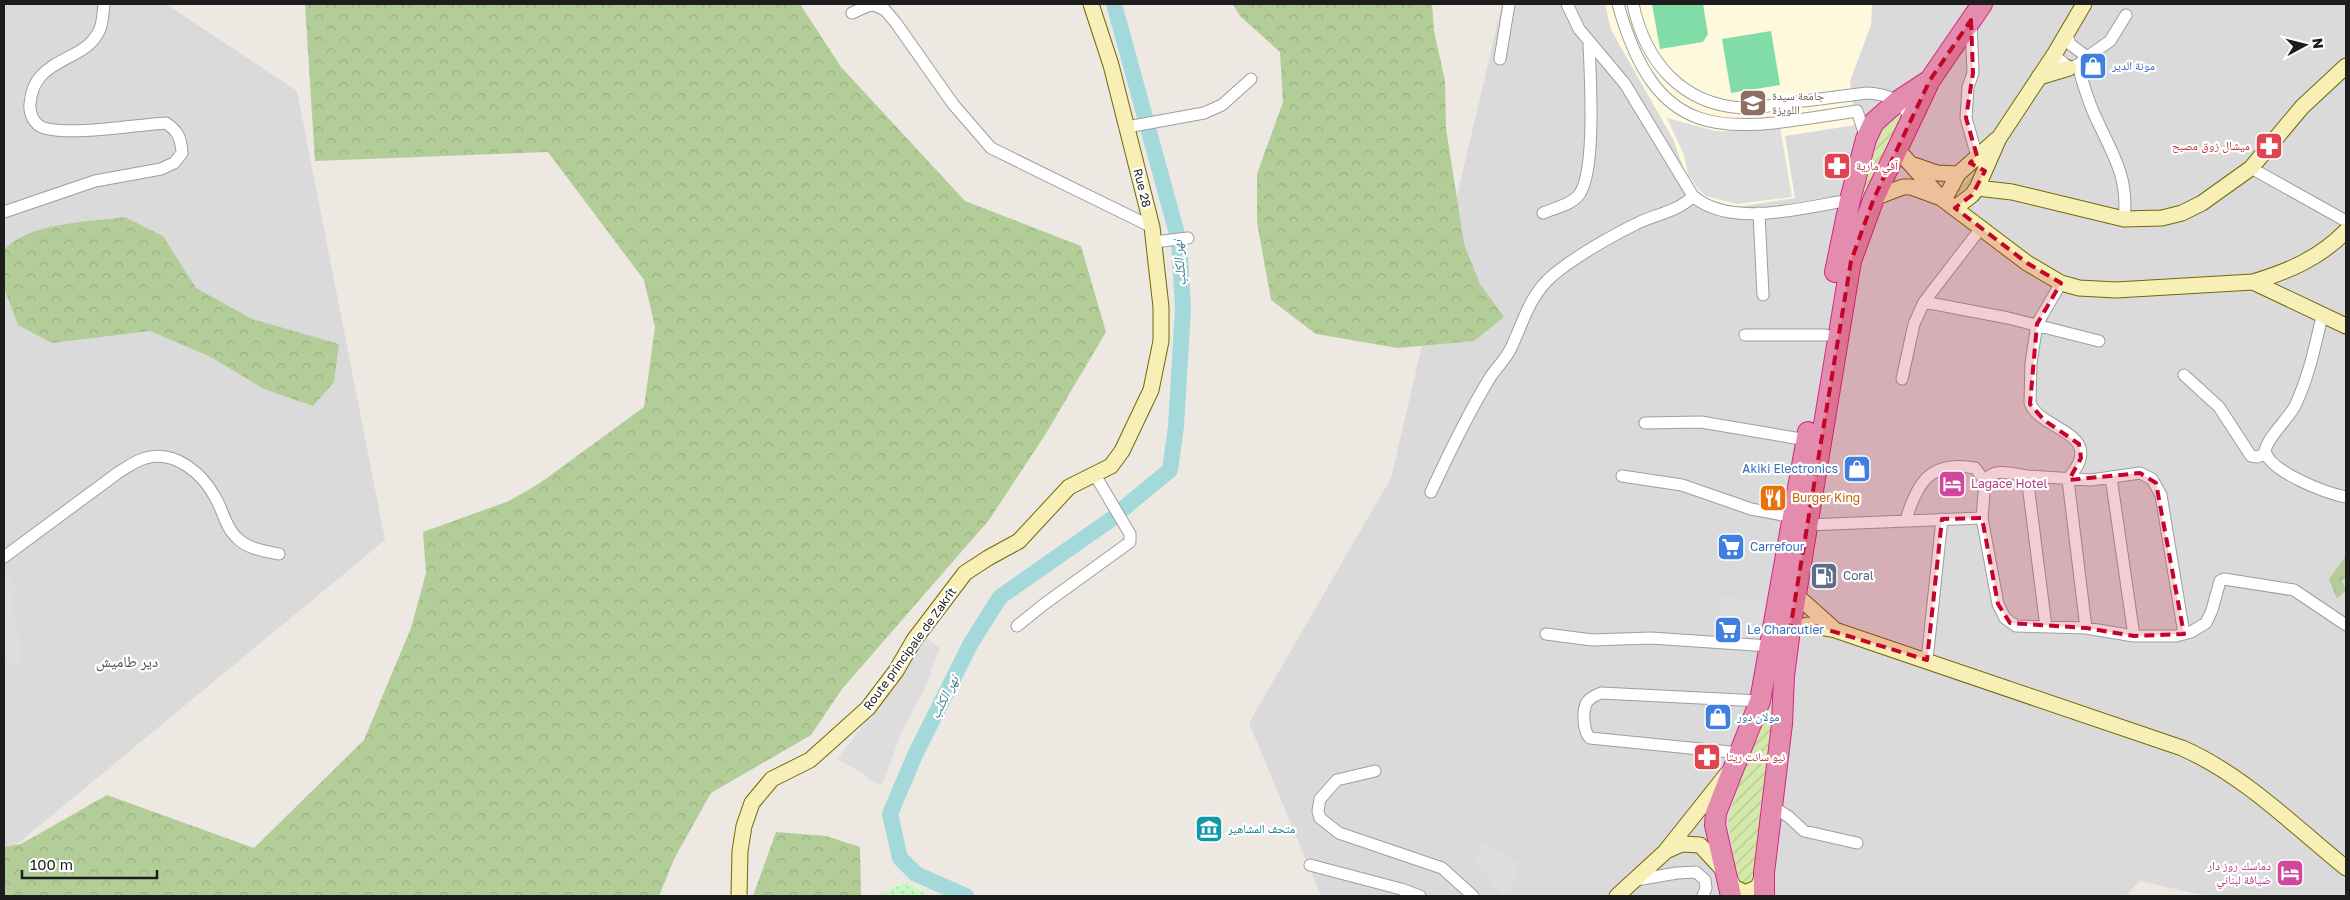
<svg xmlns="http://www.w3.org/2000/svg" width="2350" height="900" viewBox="0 0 2350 900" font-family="'Golos Text','Noto Naskh Arabic',sans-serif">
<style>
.residential{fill:#dbdada}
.education{fill:#fef8dc}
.forest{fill:url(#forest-crowns)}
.park{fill:url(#park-dots)}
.garden{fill:url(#garden-furrows)}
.pitch{fill:#82dca8}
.parking{fill:#ddd}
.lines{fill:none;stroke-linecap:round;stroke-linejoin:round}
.river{stroke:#a4d9db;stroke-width:16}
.street-casing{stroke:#9e9e9e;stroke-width:13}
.secondary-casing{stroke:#716807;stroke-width:17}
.highway-casing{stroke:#d42784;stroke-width:22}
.street{stroke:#fff;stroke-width:11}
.secondary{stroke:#f8efb7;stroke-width:15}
.highway{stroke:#e48cad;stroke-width:20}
.marked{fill:#c50429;fill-opacity:0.2;stroke:#c50429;stroke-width:4;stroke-dasharray:10 6;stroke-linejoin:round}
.labels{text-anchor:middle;stroke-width:4.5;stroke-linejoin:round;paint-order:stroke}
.shop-label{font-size:12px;fill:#366cbe;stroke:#fff;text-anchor:start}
.education-label{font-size:12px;fill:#785e54;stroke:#fff;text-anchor:start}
.health-label{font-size:12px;fill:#be3a42;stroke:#fff;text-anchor:start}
.street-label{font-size:12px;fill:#1d1d1d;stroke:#fff}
.hotel-label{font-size:12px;fill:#b23c85;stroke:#fff;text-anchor:start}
.food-label{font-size:12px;fill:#c56008;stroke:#fff;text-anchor:start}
.service-label{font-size:12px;fill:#4e5e75;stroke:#fff;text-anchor:start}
.culture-label{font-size:12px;fill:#0d838f;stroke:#fff;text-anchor:start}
.water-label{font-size:14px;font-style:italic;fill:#437a93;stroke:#fff}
.quarter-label{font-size:15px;fill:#505050;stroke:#fff}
</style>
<defs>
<pattern id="forest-crowns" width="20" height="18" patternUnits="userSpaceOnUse" patternTransform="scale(1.25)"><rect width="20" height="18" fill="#b2cd98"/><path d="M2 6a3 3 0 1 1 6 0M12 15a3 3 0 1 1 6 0" fill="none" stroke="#99b083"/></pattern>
<pattern id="park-dots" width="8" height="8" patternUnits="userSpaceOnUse" patternTransform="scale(1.25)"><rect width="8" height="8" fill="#c6f8c0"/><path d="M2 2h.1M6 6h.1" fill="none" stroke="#aad4a5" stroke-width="1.8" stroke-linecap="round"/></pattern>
<pattern id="garden-furrows" width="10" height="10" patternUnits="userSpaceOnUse" patternTransform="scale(1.25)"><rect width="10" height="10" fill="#d4e8a9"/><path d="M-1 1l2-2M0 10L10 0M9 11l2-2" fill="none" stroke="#b6c791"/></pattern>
</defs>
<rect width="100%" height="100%" fill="#eee8e3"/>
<path class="residential" d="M4,4H166L297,91L385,540L4,855Z
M1502,4H2346V896H2207L2140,881L2125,896H1321L1249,723L1391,478Z"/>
<path class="education" d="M1605,4H1872L1871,25L1850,81L1856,125L1785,136L1795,198L1736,207L1706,199L1696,189L1686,175L1673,139L1611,30Z"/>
<path class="forest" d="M305,4H800L841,67L965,201L1081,246L1106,332L1045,435L989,520L842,689L811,735L711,793L675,857L659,896H4V847L21,844L107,795L254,848L364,740L411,628L426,573L423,532L509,501L540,483L644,407L655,327L644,280L548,152L315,161Z
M1233,4H1432L1434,31L1445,81L1446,128L1464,244L1480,284L1504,317L1474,341L1398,348L1316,334L1271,300L1257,222V174L1283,102L1280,52L1240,16Z
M125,217L163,236L196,288L252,319L339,344L334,382L313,406L264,389L211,357L150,331L52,343L18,325L4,288V250C29,222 90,222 125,217Z
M2346,556V577L2342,581L2346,590L2337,599L2329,579Z
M776,832L826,836L860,847L861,896H753Z"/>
<path class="park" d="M906,882L929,896H876Z"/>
<path class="garden" d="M1900,112L1901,115L1853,230L1861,190L1885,123Z
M1973,172L1977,174L1978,178L1961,195L1956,192C1958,182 1962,174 1973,172Z
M1770,688L1773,741L1754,884L1750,888L1737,882L1728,819Z"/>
<path class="pitch" d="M1652,4H1703L1708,34L1703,42L1660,49Z
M1771,31L1780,85L1731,93L1722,39Z"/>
<path class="parking" d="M1667,118L1715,131H1755L1780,127L1792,197L1737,204L1706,196L1697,188L1688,174L1684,155Z
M7,574L17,588L11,594L23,665L12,667L4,654V576Z
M1723,595L1771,604L1764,641L1714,637Z
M924,637L940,648L924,690L902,731L882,785L869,780L864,774L837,759L905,672Z
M1483,841L1519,863L1510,896H1502L1475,862Z"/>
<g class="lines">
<path class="river" d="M1114,4L1179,241L1183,308L1176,427L1170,470L1124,508
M966,896L916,874L900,858L890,814L915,755L971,643L1000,597L1113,518"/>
<g class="street-casing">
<path id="street" d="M1567,4L1579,29L1625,84L1693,196C1731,229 1804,207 1850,200
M1618,4C1659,152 1731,130 1857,111L1866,138
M1633,4C1645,61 1681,104 1742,108C1754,109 1768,106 1780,104C1809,100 1838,97 1867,93C1887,94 1903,100 1911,120
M852,13L872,4L885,10L896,23L953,104L991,148L1152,227
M1971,23L1973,73L1968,87L1966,118L1977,156
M2054,55L2069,68L2078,65L2087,57L2070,44L2066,32
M2087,57L2110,41L2126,15
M1500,59L1509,4
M2078,65C2083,84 2088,102 2097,120C2113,155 2129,178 2124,219
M1127,127L1204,113L1222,105L1251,79
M2251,168L2346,221
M4,212L95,181L161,169L174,163L182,153C181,138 178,131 166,123C134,125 72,136 44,128C34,125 29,113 30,104C31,94 34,83 41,76C58,56 92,55 101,26C103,19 103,11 104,4
M1543,213C1555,208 1570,205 1578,196C1597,175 1590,73 1589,43
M1759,213L1763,295
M1981,228L1924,302L2008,318L2099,341
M1154,242L1188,238
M2061,283L2037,324L2031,363L2030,403C2039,427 2088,431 2080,459C2078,468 2072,472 2068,480L2086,628
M2322,316C2315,347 2309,376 2295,406C2288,419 2267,438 2265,451C2270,472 2326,493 2346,497
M1745,335H1826
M2184,375L2219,407L2251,456L2257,457L2265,454
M1902,379L1914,324L1924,302
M1645,423L1701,422L1807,440
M1622,476L1682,485L1751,509L1793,517
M2027,476L2091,480L2140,473L2152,479L2161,495L2184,634
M2111,477L2134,636
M1985,481C1993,467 2013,474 2027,476L2046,627
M1431,492C1449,453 1468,413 1491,376C1497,367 1506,359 1511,348C1523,323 1529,296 1552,276C1573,258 1611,236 1636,224C1655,214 1678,212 1693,196
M1906,520C1917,482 1931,460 1975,468L1985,481L1982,518
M1807,525L1982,518L1998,604L2005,618L2016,626L2086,628L2134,636H2176L2191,632L2206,623L2212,610L2220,581L2224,579L2294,590L2346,625
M4,557L119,472C128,467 136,460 146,458C175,450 202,473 215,497C223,510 225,527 237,538C248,549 264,551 279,554
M1017,626L1043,605L1130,542V534L1095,475
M1546,634L1592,640L1651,638L1769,646
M1927,660L1942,519
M1740,753L1590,738C1583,731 1582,711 1587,702C1590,698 1596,695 1601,693L1760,701
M1375,771L1337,780L1320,799L1318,811L1320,818L1339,833L1442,868L1473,896
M1772,806L1789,817L1804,831L1857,843
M1310,865L1401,889L1420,896
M1636,880L1677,873L1696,872L1705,880L1706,888L1703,896"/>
</g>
<g class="secondary-casing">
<path id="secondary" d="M2039,77L2069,68
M1897,149L1938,195
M1914,165L1937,173L1958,174
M1977,188L2012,192L2124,219L2162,218L2182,213L2202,203L2251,168L2302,107L2346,66
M1874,198L1903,187H1911L1941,198L2027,263L2061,283L2079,288L2116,290L2253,282L2346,326
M1944,200L1958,174L1996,140
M1955,208L1972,195L1977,188L1999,138L2054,55L2084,4
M2253,282C2289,271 2320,258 2346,231
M1796,595L1832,627
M1790,630L1808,625L1835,630L2182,748C2244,775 2294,826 2346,868
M1666,851L1682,844L1700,845L1725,872L1734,887L1745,893L1758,887L1764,873
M739,896L740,851L744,826L752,803L772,779L810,760L868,708L896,671L914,640L965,573L988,558L1019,541L1069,487L1111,466L1122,451L1151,390L1161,341V307L1152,227L1111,65L1091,4
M1617,896L1665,852L1727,774"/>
</g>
<g class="highway-casing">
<path id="highway" d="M1835,272L1850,200L1866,139L1874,122L1898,101L1930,80
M1731,896L1715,825L1716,813L1760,701L1808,432
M1764,896V873L1782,724L1784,676L1790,630L1851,261L1874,198L1930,80L1982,4"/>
</g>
<use href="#street" class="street"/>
<use href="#secondary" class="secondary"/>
<use href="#highway" class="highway"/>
</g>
<path class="marked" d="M1971,20L1973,73L1966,118L1977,156L1970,163L1985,171L1972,195L1955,208L2027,263L2061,283L2037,324L2030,404L2044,420L2079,444L2081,458L2069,480L2140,473L2156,483L2184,634L2134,636L2086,628L2010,623L1998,604L1982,518L1942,519L1927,660L1812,625L1790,630L1851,261L1874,198L1930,80Z"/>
<defs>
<g id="shop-square" transform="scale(1.4375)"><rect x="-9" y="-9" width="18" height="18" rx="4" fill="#3f7fe0" stroke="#fff"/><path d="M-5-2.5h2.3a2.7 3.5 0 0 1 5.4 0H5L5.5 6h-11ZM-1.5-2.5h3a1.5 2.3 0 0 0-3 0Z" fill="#fff"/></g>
<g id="university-square" transform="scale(1.4375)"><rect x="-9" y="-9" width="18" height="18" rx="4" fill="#8d6e63" stroke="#fff"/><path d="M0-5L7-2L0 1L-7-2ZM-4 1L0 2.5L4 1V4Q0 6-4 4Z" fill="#fff"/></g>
<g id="pharmacy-square" transform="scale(1.4375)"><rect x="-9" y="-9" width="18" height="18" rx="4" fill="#e0444e" stroke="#fff"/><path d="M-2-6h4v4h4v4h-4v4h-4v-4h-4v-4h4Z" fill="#fff"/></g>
<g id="hotel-square" transform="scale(1.4375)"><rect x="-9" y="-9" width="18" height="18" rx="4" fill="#d1479c" stroke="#fff"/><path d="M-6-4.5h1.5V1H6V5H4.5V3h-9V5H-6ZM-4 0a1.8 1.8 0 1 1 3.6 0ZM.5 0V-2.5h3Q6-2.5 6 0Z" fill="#fff"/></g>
<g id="restaurant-square" transform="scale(1.4375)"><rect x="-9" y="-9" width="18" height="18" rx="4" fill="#e8710a" stroke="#fff"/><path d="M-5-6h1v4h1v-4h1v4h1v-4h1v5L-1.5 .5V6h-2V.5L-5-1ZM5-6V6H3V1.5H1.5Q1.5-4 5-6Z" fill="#fff"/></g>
<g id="supermarket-square" transform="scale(1.4375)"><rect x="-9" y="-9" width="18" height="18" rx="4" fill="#3f7fe0" stroke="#fff"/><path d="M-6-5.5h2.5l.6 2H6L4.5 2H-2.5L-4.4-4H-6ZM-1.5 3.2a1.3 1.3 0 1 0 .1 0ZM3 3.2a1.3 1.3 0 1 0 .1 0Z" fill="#fff"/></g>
<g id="fuel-square" transform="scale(1.4375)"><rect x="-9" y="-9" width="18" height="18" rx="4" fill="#5c6f8a" stroke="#fff"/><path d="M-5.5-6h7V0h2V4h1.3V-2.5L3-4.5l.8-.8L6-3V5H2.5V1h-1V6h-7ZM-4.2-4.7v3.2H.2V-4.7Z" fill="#fff"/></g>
<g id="museum-square" transform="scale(1.4375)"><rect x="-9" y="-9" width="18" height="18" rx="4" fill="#0f9aa8" stroke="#fff"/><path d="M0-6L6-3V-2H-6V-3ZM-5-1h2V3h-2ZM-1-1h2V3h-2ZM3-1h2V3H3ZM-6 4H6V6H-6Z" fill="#fff"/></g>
</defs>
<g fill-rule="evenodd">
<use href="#shop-square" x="2093" y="66"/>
<use href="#university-square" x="1753" y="103"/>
<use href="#pharmacy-square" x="2269" y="146"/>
<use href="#pharmacy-square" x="1837" y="166"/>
<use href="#shop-square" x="1857" y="469"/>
<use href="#hotel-square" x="1952" y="484"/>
<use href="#restaurant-square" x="1773" y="498"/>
<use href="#supermarket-square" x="1731" y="547"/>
<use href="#fuel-square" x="1824" y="576"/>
<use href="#supermarket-square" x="1728" y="630"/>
<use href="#shop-square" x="1718" y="717"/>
<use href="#pharmacy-square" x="1707" y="757"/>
<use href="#museum-square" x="1209" y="829"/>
<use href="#hotel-square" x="2290" y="873"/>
</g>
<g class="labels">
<g class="shop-label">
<text x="2112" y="70">مونة الدير</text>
<text x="1838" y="473" text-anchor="end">Akiki Electronics</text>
<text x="1750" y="551">Carrefour</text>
<text x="1747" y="634">Le Charcutier</text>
<text x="1737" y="721">مولان دور</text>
</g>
<g class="education-label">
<text x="1772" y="100">جامعة سيدة<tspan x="1772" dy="14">اللويزة</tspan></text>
</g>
<g class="health-label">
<text x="2250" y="150" text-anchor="end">ميشال زوق مصبح</text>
<text x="1856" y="170">آفي مارية</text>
<text x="1726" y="761">نيو سانت ريتا</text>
</g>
<g class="street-label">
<text transform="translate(1142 188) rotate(76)" y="4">Rue 28</text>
<text transform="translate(910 649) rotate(-54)" y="4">Route principale de Zakrît</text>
</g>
<g class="hotel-label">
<text x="1971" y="488">Lagace Hotel</text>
<text x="2271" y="870" text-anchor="end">دماسك روز دار<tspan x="2271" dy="14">ضيافة لبناني</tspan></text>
</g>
<g class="food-label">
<text x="1792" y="502">Burger King</text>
</g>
<g class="service-label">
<text x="1843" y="580">Coral</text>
</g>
<g class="culture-label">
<text x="1228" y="833">متحف المشاهير</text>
</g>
<g class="water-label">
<text transform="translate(1179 263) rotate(-95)" y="5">نهر الكلب</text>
<text transform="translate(944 697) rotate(-63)" y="5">نهر الكلب</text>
</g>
<g class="quarter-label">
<text x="127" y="667">دير طاميش</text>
</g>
</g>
<rect width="2350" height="900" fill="none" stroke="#1d1d1d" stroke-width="10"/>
<g transform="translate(2305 45) rotate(83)" stroke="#ffffff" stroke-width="4" paint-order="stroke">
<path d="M0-4L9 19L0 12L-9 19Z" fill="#1d1d1d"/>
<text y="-8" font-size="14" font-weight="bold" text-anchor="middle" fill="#1d1d1d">N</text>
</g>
<path d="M22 870v8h135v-8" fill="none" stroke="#1d1d1d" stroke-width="2.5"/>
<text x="30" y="870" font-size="15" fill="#1d1d1d" stroke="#ffffff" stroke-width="4" paint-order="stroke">100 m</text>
</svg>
